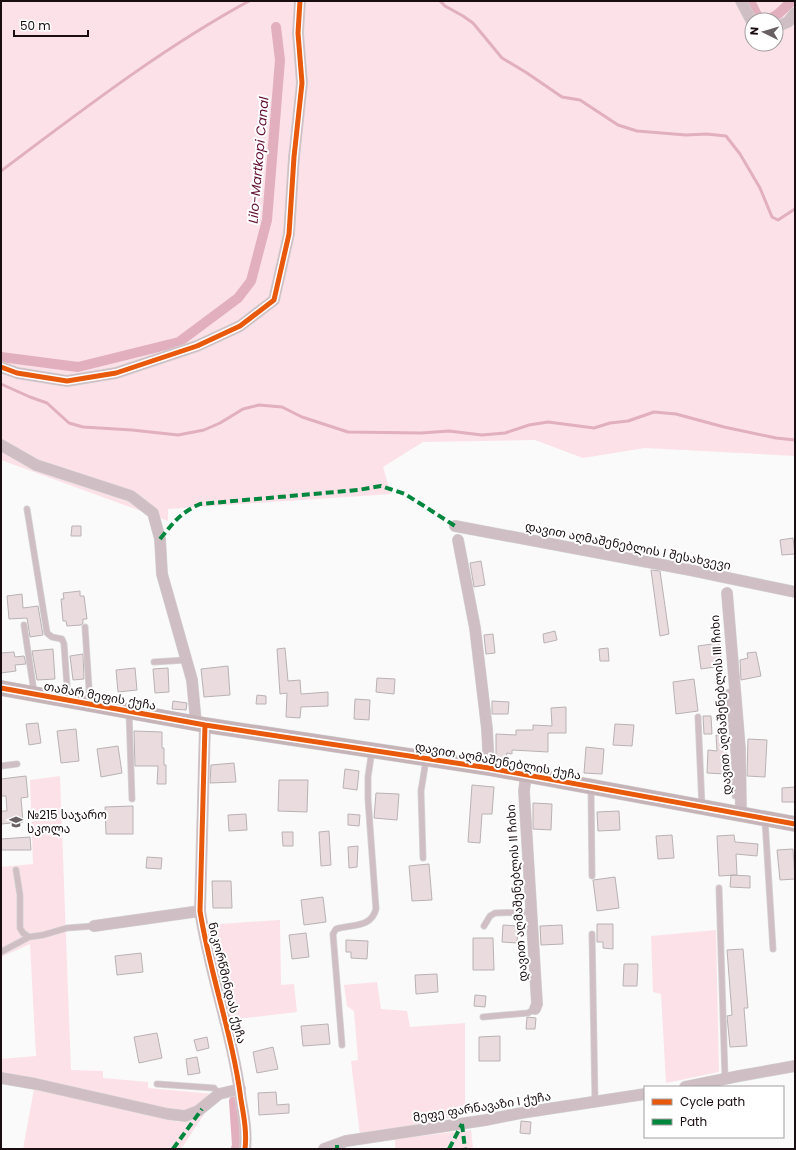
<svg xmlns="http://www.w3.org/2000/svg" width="796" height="1150" viewBox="0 0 796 1150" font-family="Poppins,'Noto Sans Georgian',sans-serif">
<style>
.green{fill:#fce1e8;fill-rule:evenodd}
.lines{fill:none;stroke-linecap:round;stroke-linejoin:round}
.stream{stroke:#e1afbe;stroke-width:3}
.canal{stroke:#e1afbe;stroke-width:10}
.building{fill:#eadbdf;stroke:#b9b2b4}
.lane-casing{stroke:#d6d4d5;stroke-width:7}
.street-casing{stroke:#d6d4d5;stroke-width:12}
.secondary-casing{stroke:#d6d4d5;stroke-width:16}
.lane{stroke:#cfbfc4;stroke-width:5.5}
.street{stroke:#cfbfc4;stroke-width:11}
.secondary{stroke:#c5b3b8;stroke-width:15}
.quiet{stroke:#00873e;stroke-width:4;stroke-dasharray:8 4;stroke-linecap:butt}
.cycleway-casing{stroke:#fff;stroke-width:8}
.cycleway{stroke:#e8590c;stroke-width:5}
.labels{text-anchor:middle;stroke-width:4;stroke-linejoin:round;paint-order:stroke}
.street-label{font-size:12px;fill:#190d11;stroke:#fff}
.poi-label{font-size:12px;fill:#190d11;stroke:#fff;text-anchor:start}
.water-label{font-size:13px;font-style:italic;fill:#620f32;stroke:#fff}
</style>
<rect width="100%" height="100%" fill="#fafafa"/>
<path class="green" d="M1,1H795V456L645,448L583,458L535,440L423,442L383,467L391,494L168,509V521L1,460ZM752,20H776V44H752Z
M60,776L71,1070L103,1071V1078L148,1082V1088L214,1094L201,1104L183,1113L1,1074V1059L36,1056L30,944L1,957V867L33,864L30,780Z
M280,920L281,985L294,984L297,1012L229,1020L206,925Z
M716,930L719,1072L666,1083L661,994L653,992L651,936Z
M377,982L381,1009L407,1011L410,1027L465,1023V1115L360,1135L351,1061L358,1060L354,1011L347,1006L344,985Z
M34,1089L179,1122L205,1113L181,1149H23Z
M237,1097L241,1149H233L234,1127L230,1115L232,1099Z
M471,1130L473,1149H395V1139Z"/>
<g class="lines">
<path class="stream" d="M440,1L445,6L463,16L473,23L502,58L527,73L562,97L580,100L618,125L637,131L686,135L707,134L726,136L740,154L760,188L772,217L778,220L795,209
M1,171C81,111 161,49 249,1
M1,384L30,397L47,403L69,423L83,427L132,430L178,435L204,430L220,423L243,409L259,405L282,407L302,417L348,432L421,433L449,431L482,435L505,433L529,425L548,422L594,428L610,423L628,421L654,412L676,414L724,427L776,438L795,440"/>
<path class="canal" d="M750,1L759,19L766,20
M768,20L778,14L792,1
M1,357L78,367L179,342L238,298L251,281L267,220L280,60L276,27
M234,1101L237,1145L236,1149"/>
</g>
<path class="building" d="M72,526H81V536H71Z
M793,538L795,554L782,555L780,540Z
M481,561L485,585L474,587L470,563Z
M651,570L660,571L669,634L660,636Z
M80,591V596H84L87,619H83V623L81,625L67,626L66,621H63L61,599H64L63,593Z
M22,594L23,608L38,606L43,635L30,637L27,618L9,619L7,596Z
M555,631L557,640L544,643L543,634Z
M493,634L495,653L486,654L484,635Z
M719,643L722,666L701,669L698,646Z
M285,648L288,681L300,680L301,694L328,692V706L301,707L300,718L286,717L287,693L280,694L277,649Z
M608,648L609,661H600L599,649Z
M53,649L55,679L37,680L32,651Z
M14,652L15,657L24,656L26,664L15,665L16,671L1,673V653Z
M756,652L761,676L741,680L740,660L748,658L747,653Z
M83,654L84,679L73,680L70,656Z
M228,666L230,695L204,697L201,669Z
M135,668L137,690L118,692L116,670Z
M168,668L169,692L155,693L153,669Z
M377,678L395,679L394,694L376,692Z
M694,679L698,711L676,714L673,682Z
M257,695L266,696V704H256Z
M355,699L370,700L369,720L354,719Z
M173,701L187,703L186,710L172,709Z
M492,701L509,702L508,714H492Z
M566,707V733H548V752L512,750V754L507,753L506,759H496V734L516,735V730H533V725L552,726L551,708Z
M703,716H711L712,734H704Z
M38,723L41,743L29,745L26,724Z
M615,724L634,725L632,746L613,745Z
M76,729L79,761L61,763L57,731Z
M134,731L162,732V748H164V765H166V784H157L158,766H135Z
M716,735H728L729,745H727L725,774L707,773L708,750L717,751Z
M748,739L767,740L765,777L747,776Z
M118,746L122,773L101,777L97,749Z
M586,747L604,749L602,774L584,773Z
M234,763L236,782L210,783L211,765Z
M345,769L359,771L357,790L343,788Z
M26,776L28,797L21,798L23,822L1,824V811H7L6,796H1V779Z
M279,780H308L307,812L278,811Z
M472,785L494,787L492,814H482L480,843L468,842Z
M795,787V802H782V788Z
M376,793L399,794L397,820L374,818Z
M533,803L552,804L551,830L533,829Z
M133,806V834H106L105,807Z
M619,811L620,830L598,831L597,812Z
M246,814L247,830L229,831L228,815Z
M348,814L360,815L359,826L348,825Z
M329,831L331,865L321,866L319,832Z
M282,832H293V846H283Z
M672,835L674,858L658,859L656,836Z
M734,835L735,842L758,844L757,856L736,854L737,875L719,876L717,836Z
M30,837L31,850H1V839Z
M358,846L357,867L349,868L348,847Z
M793,849L795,879L780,880L777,850Z
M147,857L162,858L161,869L146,868Z
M429,864L432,900L412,901L409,866Z
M731,875L750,876V888L730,887Z
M615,877L619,908L597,911L593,880Z
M212,881H231L232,908H213Z
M323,897L326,922L304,925L301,900Z
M597,924H613V949L603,948V942H597Z
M503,925L518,926L517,943L502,942Z
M562,925L563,944L541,945L540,926Z
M306,933L309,957L292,959L289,935Z
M473,938H493L494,970H473Z
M346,940L368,941L367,959L351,958V952H346Z
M743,949L748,1008H744L747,1046L730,1047L727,1016L732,1015L727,950Z
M141,953L143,972L117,975L115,956Z
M624,964H638L637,986H623Z
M437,974L438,992L416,994L415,975Z
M475,995L486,996L485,1007L474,1006Z
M527,1017L536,1018L535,1029H526Z
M328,1024L330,1044L303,1046L301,1026Z
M157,1033L162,1058L139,1063L134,1037Z
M500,1036V1061H479V1037Z
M207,1037L209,1048L197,1051L194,1040Z
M273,1047L278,1069L257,1073L253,1052Z
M197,1057L200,1073L188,1075L186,1059Z
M276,1092L277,1105L289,1104V1113L259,1115L258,1093Z
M521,1121L531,1122L530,1134L520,1133Z"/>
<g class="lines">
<g class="lane-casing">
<path id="lane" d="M27,509L47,633L52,637L62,639L64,644L68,700
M24,625L34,692
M85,627L90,704
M154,662L186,660
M729,692L734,757L735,796
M129,712L132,799
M698,717L702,807
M1,766L17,764
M591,788L592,876
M765,820L773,949
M423,858L421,791L426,760
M16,870L20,895V928L23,933L29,937
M719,888L725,1078
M484,926L490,916L495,913L532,912
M592,934L595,1102
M1,952L29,937L43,935L67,928L94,926
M483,1017L528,1013L535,1009
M342,1045L333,934L336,929C353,924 371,928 376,909L368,799V777L372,750
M157,1084L214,1088L219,1094"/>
</g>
<g class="street-casing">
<path id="street" d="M741,1L752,22
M776,27L788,22L795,13
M1,367L17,373L67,381L116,373L197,346L240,326L274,300L289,234L294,157L302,83L298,33L300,1
M1,445L36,465L131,496L153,513L160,539L162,574L192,680L196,723
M455,526L690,570L795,592
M458,540L475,628L487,729L489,768
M727,593L740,749L741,814
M205,725L200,911C210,975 233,1036 241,1100C244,1117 247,1133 245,1149
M526,775L524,791L537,1004L535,1009
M94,926L200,911
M1,1078L36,1084L168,1114L185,1116L198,1111L219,1094L240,1089
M685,1087L739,1076L795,1066
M324,1149L346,1141L486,1120L521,1113L645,1094"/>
</g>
<g class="secondary-casing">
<path id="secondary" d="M1,688L205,725L489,768L795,824"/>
</g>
<use href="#lane" class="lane"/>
<use href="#street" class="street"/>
<use href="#secondary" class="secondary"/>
<path class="quiet" d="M160,539C174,522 180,513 200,504L358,490L381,486L405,494L424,506L455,526
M462,1124L465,1149
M337,1145V1149
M173,1149L202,1109
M449,1149L462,1124"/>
<g class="cycleway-casing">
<path id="cycleway" d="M1,367L17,373L67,381L116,373L197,346L240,326L274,300L289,234L294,157L302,83L298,33L300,1
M1,688L205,725L489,768L795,824
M205,725L200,911C210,975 233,1036 241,1100C244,1117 247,1133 245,1149"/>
</g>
<use href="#cycleway" class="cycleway"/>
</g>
<defs>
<g id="school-bare" transform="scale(1.08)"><path d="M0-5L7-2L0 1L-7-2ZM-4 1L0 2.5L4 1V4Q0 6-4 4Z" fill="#686063" stroke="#fff" stroke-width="2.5" paint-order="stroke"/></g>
</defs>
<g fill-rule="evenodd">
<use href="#school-bare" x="16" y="822"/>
</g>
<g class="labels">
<g class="street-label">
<text transform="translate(628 546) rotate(11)" y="4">დავით აღმაშენებლის I შესახვევი</text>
<text transform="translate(100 696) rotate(10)" y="4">თამარ მეფის ქუჩა</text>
<text transform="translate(721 705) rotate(-94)" y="4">დავით აღმაშენებლის III ჩიხი</text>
<text transform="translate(498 761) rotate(10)" y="4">დავით აღმაშენებლის ქუჩა</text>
<text transform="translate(517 893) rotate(-94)" y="4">დავით აღმაშენებლის II ჩიხი</text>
<text transform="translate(227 983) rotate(76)" y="4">ნიკორწმინდას ქუჩა</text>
<text transform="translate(482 1107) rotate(-9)" y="4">მეფე ფარნავაზი I ქუჩა</text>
</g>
<g class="poi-label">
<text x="27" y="819">№215 საჯარო<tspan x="27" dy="14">სკოლა</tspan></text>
</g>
<g class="water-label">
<text transform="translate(258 160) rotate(-85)" y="5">Lilo-Martkopi Canal</text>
</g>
</g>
<rect width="796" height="1150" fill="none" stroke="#190d11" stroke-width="4"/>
<rect x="644" y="1086" width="140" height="52" fill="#ffffff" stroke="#a39ea0"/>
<rect x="652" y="1099" width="20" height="6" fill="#e8590c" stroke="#a39ea0"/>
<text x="680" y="1106" font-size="12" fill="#190d11">Cycle path</text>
<rect x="652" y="1119" width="20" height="6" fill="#00873e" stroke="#a39ea0"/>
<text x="680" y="1126" font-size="12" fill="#190d11">Path</text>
<g transform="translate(764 32) rotate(275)"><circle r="19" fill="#ffffff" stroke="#a39ea0"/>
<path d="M0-3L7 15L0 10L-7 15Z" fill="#686063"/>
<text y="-6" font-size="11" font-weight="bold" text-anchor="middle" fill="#190d11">N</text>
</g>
<path d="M14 30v6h74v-6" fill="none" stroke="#190d11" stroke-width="2"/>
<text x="20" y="30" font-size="12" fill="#190d11" stroke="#ffffff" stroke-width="3" paint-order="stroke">50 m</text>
</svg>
